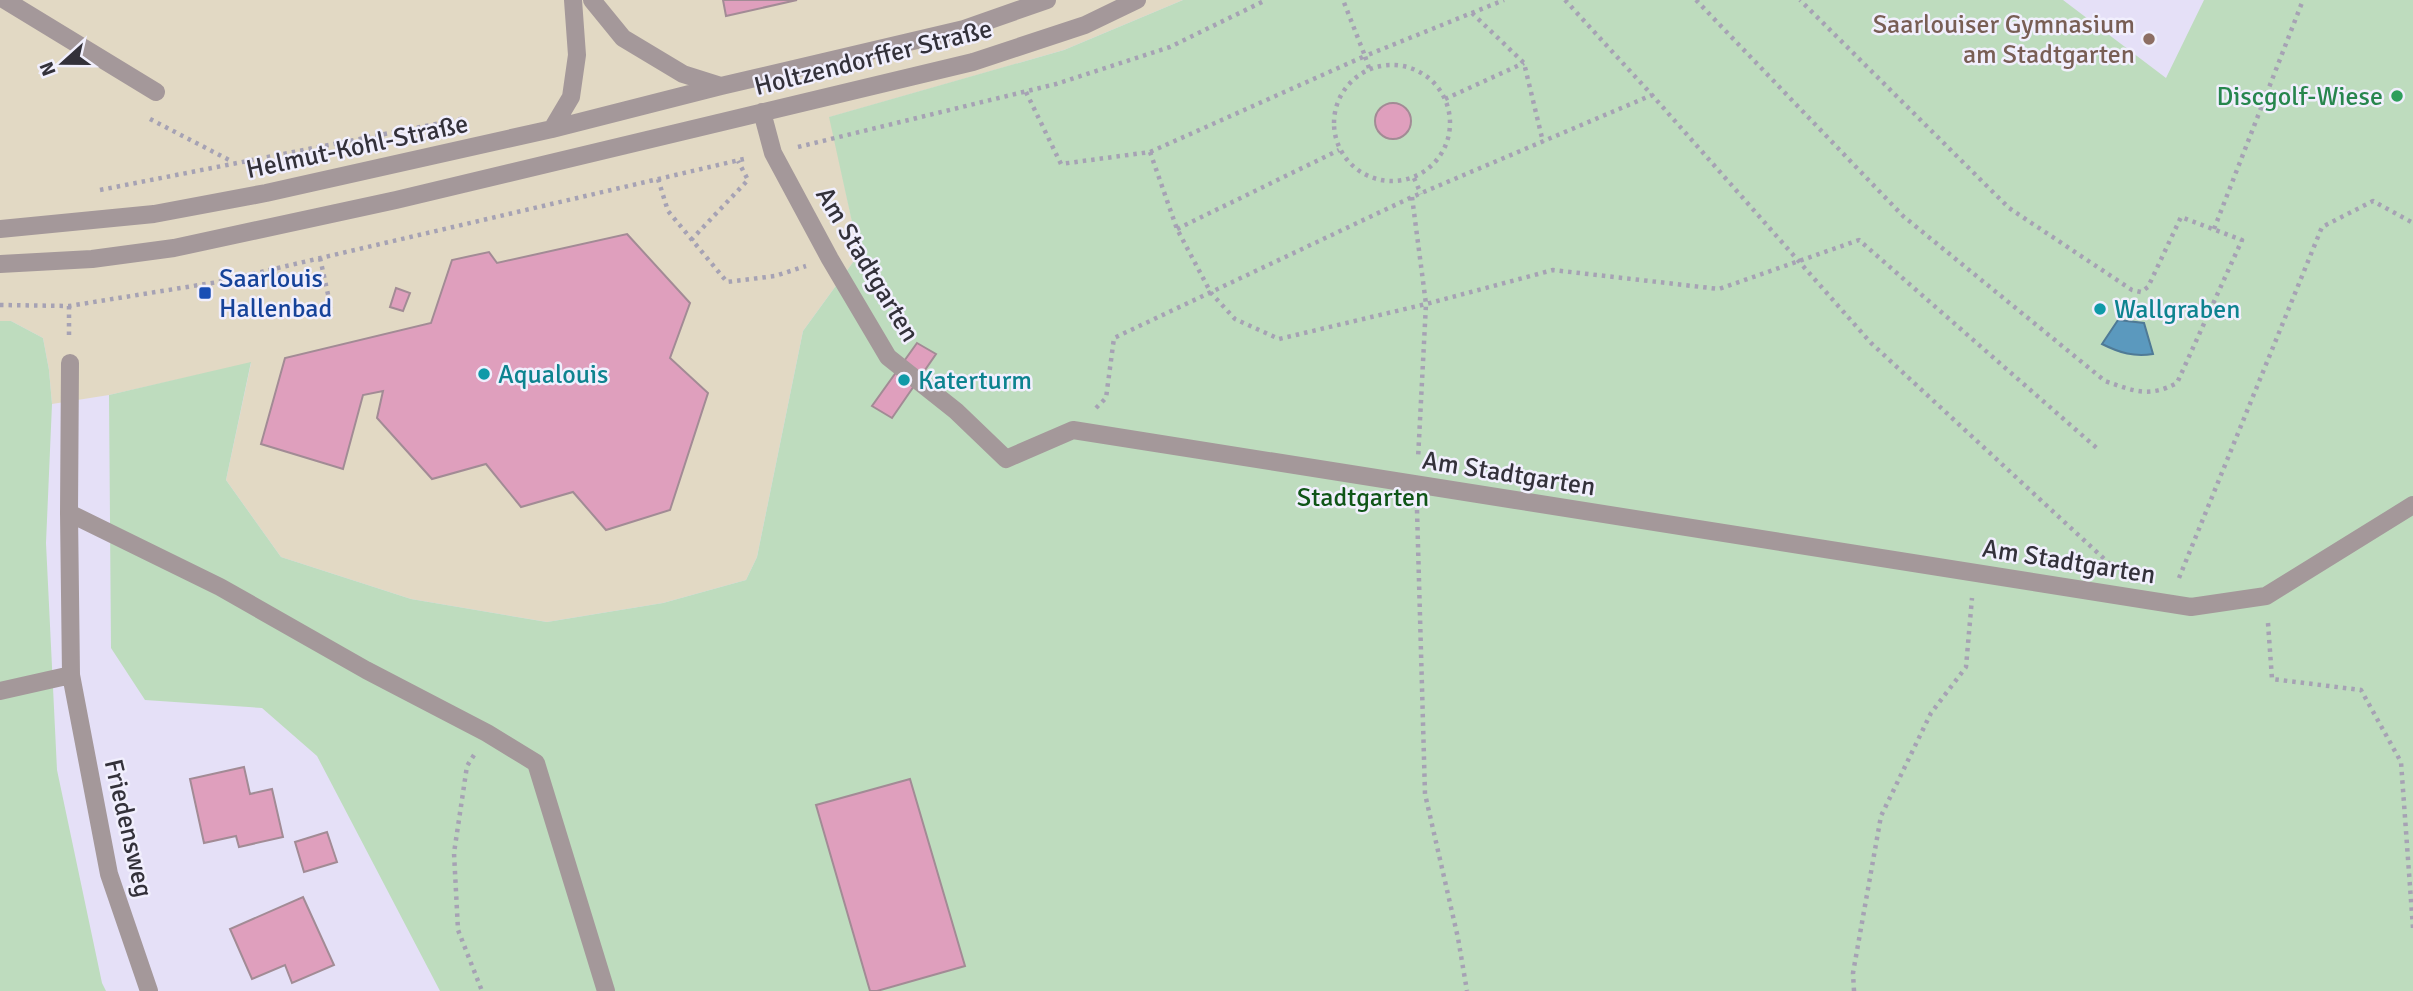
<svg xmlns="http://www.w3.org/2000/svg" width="2413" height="991" viewBox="0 0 2413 991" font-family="Signika,sans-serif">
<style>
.commercial{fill:#e2d9c4}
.green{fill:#bedcbe}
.water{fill:#5b99be;stroke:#4f7a96;stroke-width:2}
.building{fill:#df9fbd;stroke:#a28b95;stroke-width:2}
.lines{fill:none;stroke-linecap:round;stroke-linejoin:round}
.path{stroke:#a6a2b4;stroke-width:4.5;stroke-dasharray:3.5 5;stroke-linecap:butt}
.minor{stroke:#a4989a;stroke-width:18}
.education-dot{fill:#8d6e63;stroke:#f1effd;stroke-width:2.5}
.leisure-dot{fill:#2e9e5b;stroke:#f1effd;stroke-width:2.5}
.transit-dot{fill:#1a4fb4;stroke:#f1effd;stroke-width:2.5}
.culture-dot{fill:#0f9aa8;stroke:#f1effd;stroke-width:2.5}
.labels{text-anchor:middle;stroke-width:5;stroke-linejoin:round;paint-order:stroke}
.education-label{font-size:26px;fill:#785e54;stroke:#f1effd;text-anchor:end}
.street-label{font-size:26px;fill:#33313a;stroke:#f1effd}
.leisure-label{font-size:26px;fill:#27864d;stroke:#f1effd;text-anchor:end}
.transit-label{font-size:26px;fill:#164399;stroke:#f1effd;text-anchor:start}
.culture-label{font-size:26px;fill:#0d838f;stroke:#f1effd;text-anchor:start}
.park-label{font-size:26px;fill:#0f5517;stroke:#f1effd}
</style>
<rect width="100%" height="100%" fill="#e5e0f7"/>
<path class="commercial" d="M0,0H1183L1064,50L830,117L859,254L803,331L757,557L746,580L663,603L547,622L411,599L281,557L226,480L251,363L109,395L52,404L49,370L43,338L11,321H0Z"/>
<path class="green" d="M1183,0H2063L2166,78L2204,0H2413V991H440L317,756L262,708L145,700L111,648L109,395L251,362L226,480L281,557L411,599L547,622L663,603L746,580L757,557L803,331L859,254L829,117L1064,50Z
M0,321H11L43,338L49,370L52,404L46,543L57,770L102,983L106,991H0Z"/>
<path class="water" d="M2118,320L2144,323L2153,354C2134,357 2120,353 2102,344Z"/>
<path class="building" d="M723,0H797L726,16Z
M1375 121a18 18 0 1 1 36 0a18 18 0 1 1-36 0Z
M627,234L690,303L670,358L708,393L670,510L606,530L573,492L521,507L486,464L432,479L377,418L383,391L363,395L343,469L261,444L285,358L431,323L452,260L489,252L497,263Z
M396,288L410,293L403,311L390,307Z
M917,343L936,354L892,418L872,406Z
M244,767L250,794L272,789L283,837L239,847L236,836L204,843L190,779Z
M910,779L965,966L877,991H870L816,805Z
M327,832L337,862L304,872L295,842Z
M303,897L334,965L292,983L285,965L252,979L230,929Z"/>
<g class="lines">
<path class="path" d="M1565,0L1652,95L1871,343L2113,567
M1696,0L1903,216L2105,381C2134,391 2148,398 2177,383L2242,240L2181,217L2148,287L2141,292L2132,290L2009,208L1800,0
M1472,13L1524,63L1543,142
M1334 123a58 58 0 1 1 116 0a58 58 0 1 1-116 0Z
M1369,68L1365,56L1504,0
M1026,92L1061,164L1150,152L1365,56L1343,0
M1445,99L1524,63
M150,119L233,162
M798,147L1056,84L1170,47L1266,0
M1150,152L1177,229L1211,293L1235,319L1279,339L1426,304L1553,270L1719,289L1859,240L2099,450
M1414,178L1421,194
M658,179L668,211L727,282L775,276L806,266
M100,190L466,118
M1412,197L1426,304L1418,459
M1177,229L1339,150
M2214,229L2303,0
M691,240L748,180L738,161
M320,258L331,308
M0,305L69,306L218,282L748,158
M69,306V337
M1096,408L1106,398L1114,338L1412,197L1652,95
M1417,510L1425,794L1458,938L1467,991
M2179,578L2322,227L2373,201L2413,223
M2268,623L2272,679L2361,690L2401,762L2413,928
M474,755L467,766L454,853L458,930L482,991
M1854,991L1853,973L1881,816L1931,713L1966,667L1972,598"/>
<path class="minor" d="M5,0L156,92
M592,0L623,38L683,74L721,86
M762,112L773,153L830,259L888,357L956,411L1006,459L1073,430L2191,607L2266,596L2413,505
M552,129L571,97L577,55L573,0
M0,229L154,214L266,193L552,129L721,86L964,29L1047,0
M0,264L92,259L174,248L396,200L973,62L1085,25L1137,0
M70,363L69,513L71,675L109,874L149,991
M69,513L220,587L366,670L487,733L536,763L606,991
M0,691L71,675"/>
</g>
<circle class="education-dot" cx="2149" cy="39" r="7"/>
<circle class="leisure-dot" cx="2397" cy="96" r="7"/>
<rect class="transit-dot" x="198" y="286" width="14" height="14" rx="3.5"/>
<g class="culture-dot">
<circle cx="2100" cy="309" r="7"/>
<circle cx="484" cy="374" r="7"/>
<circle cx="904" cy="380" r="7"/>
</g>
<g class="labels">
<g class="education-label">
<text x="2135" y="33">Saarlouiser Gymnasium<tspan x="2135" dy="30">am Stadtgarten</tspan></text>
</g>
<g class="street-label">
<text transform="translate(873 57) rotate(-14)" y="9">Holtzendorffer Straße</text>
<text transform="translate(357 146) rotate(-12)" y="9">Helmut-Kohl-Straße</text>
<text transform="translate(868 264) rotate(59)" y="9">Am Stadtgarten</text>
<text transform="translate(1509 473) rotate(9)" y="9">Am Stadtgarten</text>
<text transform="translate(2069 561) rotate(9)" y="9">Am Stadtgarten</text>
<text transform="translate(129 828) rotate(77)" y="9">Friedensweg</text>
</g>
<g class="leisure-label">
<text x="2383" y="105">Discgolf-Wiese</text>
</g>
<g class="transit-label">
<text x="219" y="287">Saarlouis<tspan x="219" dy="30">Hallenbad</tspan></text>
</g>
<g class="culture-label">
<text x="2114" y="318">Wallgraben</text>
<text x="498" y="383">Aqualouis</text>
<text x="918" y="389">Katerturm</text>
</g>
<g class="park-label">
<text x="1363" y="506">Stadtgarten</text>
</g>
</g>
<g transform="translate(63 63) rotate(249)" stroke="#f1effd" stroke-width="5" paint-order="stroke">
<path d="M0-5L12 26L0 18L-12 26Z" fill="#33313a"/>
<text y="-10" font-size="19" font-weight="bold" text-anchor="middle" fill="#33313a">N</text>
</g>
</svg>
